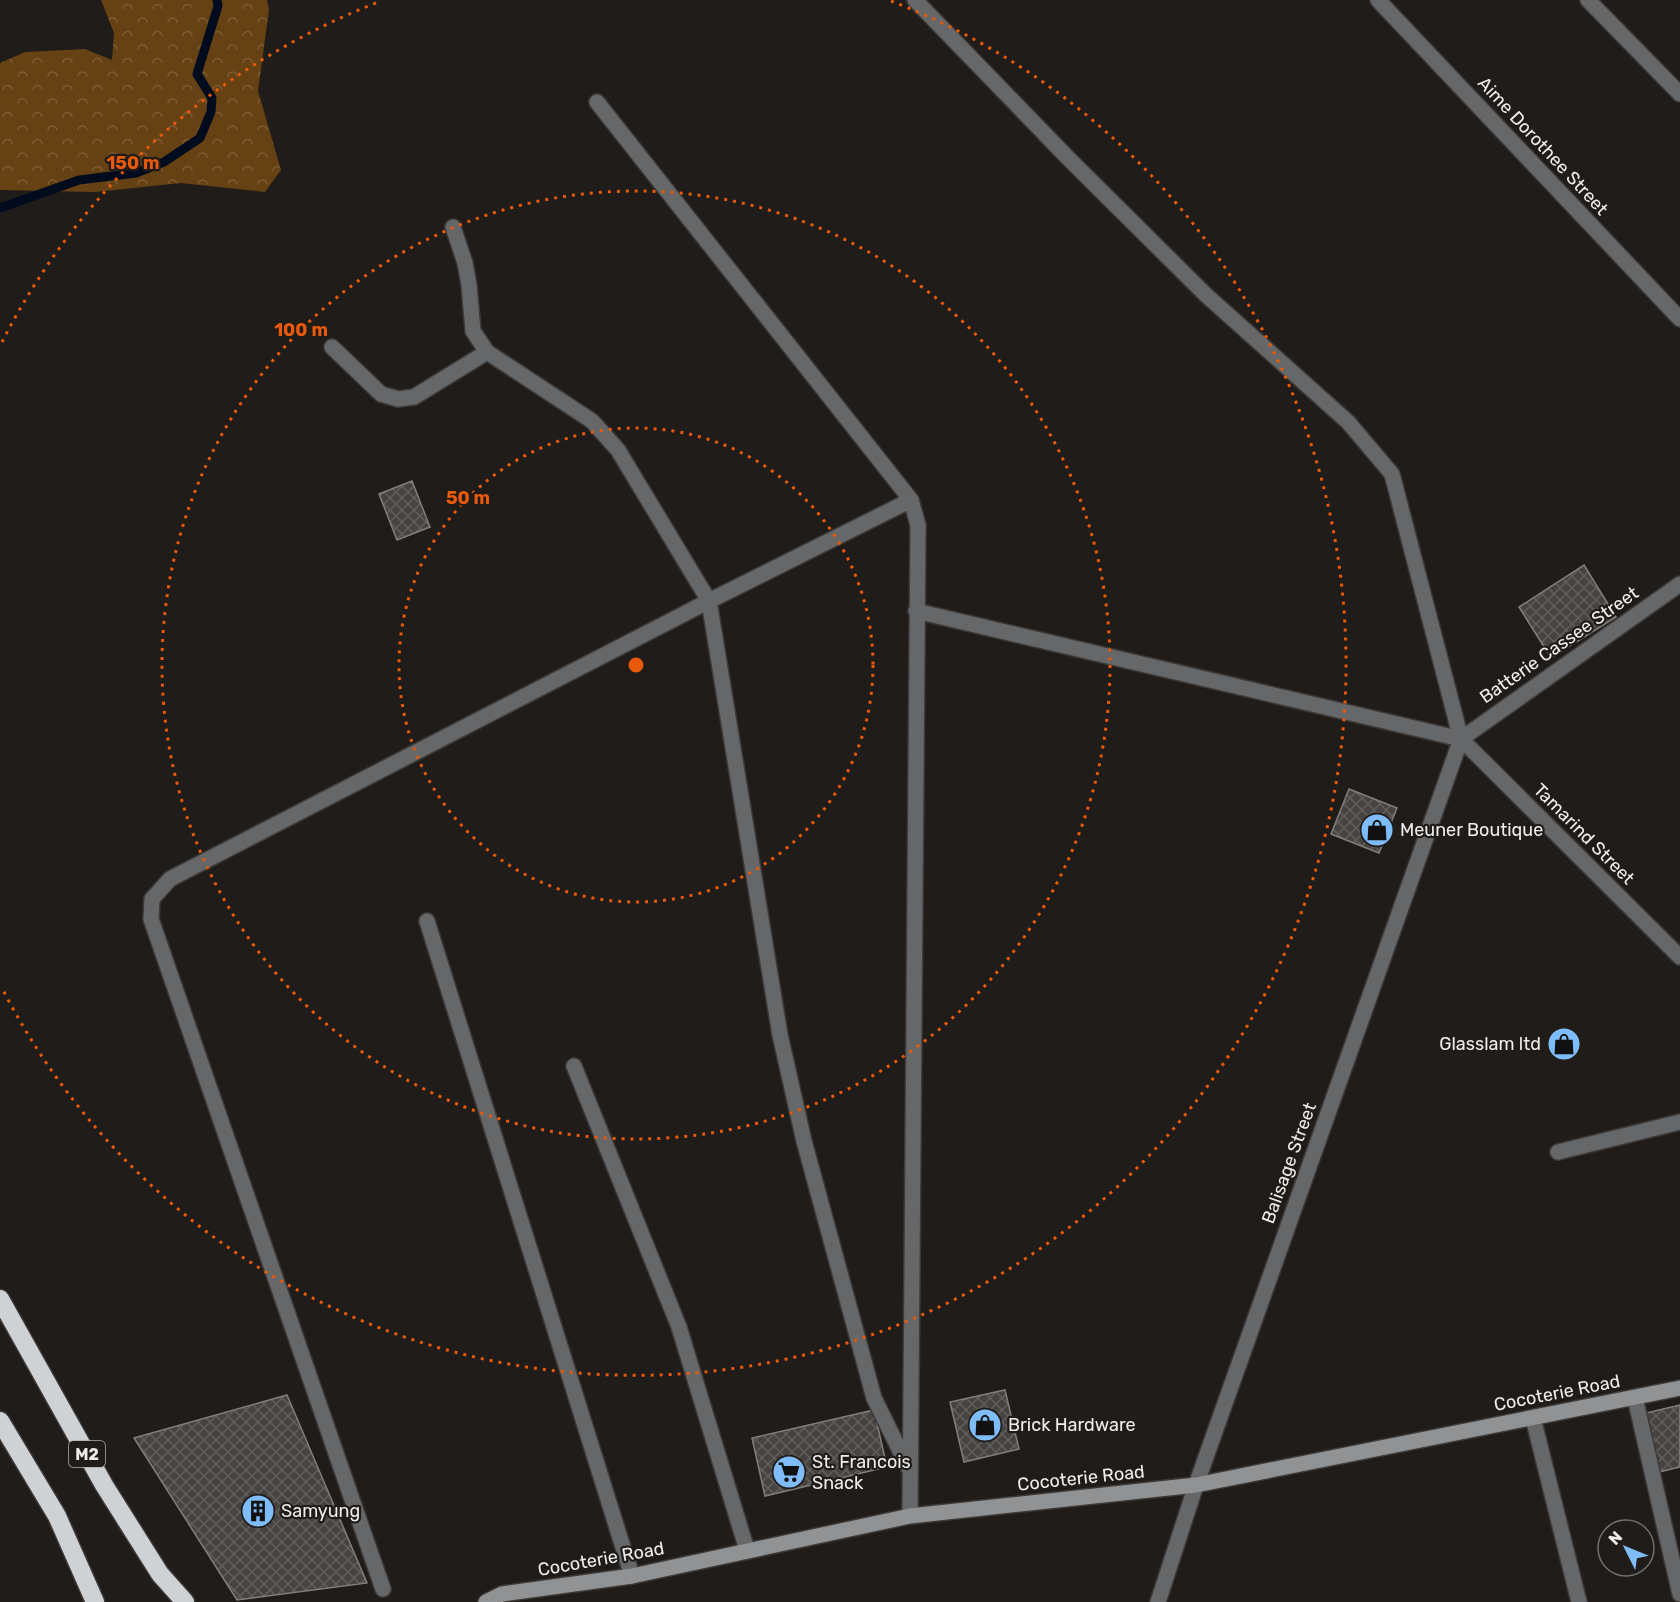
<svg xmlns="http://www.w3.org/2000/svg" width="1680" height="1602" viewBox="0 0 1680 1602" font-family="Rubik,sans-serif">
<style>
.forest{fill:url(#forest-crowns)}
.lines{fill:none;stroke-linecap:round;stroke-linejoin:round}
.stream{stroke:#000b1d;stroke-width:9}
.building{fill:url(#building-cross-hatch);stroke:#827f7b;stroke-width:1.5}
.lane-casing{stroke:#3c3937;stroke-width:18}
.street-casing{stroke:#3c3937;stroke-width:18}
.secondary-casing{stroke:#3c3937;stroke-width:18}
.highway-casing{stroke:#3c3937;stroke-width:21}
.lane{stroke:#666769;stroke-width:15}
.street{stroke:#666769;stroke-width:15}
.secondary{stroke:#909294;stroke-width:15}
.highway{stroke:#ced2d5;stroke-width:18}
.ring{fill:none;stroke:#e8590c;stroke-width:3;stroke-dasharray:3 6}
.labels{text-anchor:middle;stroke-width:4.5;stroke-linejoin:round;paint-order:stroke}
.shield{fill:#1f1c19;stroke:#b1aead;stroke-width:1.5}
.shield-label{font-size:16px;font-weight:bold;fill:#efedec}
.street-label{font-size:18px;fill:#efedec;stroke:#1f1c19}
.poi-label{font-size:18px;fill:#efedec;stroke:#1f1c19;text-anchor:start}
.centre{fill:#e8590c;stroke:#1f1c19;stroke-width:3}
.ring-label{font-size:18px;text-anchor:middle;font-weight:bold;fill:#e8590c;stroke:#1f1c19;stroke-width:4.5;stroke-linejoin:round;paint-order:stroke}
</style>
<defs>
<pattern id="forest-crowns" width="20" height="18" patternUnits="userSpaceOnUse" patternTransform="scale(1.5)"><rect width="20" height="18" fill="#664113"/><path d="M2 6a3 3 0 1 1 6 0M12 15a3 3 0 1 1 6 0" fill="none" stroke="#7c5d36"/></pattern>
<pattern id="building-cross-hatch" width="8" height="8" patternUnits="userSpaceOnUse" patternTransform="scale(1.5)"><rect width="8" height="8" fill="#464340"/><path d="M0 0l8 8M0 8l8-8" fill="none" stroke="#615e5c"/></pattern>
</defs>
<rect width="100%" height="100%" fill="#1f1c19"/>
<path class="forest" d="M101,0H267L269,10L258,91L281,170L265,192L181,183L96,192L0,190V63L25,52L85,49L112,60L114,33Z"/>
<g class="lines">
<path class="stream" d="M0,208L79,180L136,173L164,162L200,138L211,112L212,98L197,74L218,6L217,0"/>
</g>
<path class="building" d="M412,481L430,527L397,540L379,494Z
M1584,565L1616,617L1551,658L1519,607Z
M1349,789L1397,808L1379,853L1331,834Z
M1005,1390L1019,1449L964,1462L950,1402Z
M287,1395L367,1583L237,1600L134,1438Z
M1680,1405V1467L1659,1472L1646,1413Z
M874,1410L887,1467L765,1496L752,1438Z"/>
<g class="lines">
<g class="lane-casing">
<path id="lane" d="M1558,1152L1680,1122"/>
</g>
<g class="street-casing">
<path id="street" d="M915,0L1069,159L1206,295L1348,422L1392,474L1461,739
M1378,0L1680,319
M1588,0L1680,94
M597,102L911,500L918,525L910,1516
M453,227L465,263L469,285L473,331L487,352L592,421L618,450L709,601L780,1035L804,1141L874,1398L909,1469
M332,347L381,394L398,399L414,397L487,352
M916,611L1461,739
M1461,739L1680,957
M1461,739L1680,584
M427,921L632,1576
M574,1066L679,1327L747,1550
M1635,1398L1680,1594
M1533,1418L1579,1602
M383,1589L151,919L152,899L170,879L709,601L911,500
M1158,1602L1196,1485L1461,739"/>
</g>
<g class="secondary-casing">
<path id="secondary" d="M486,1602L502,1594L632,1576L910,1516L1196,1485L1680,1388"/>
</g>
<g class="highway-casing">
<path id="highway" d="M0,1299L104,1485L160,1574L185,1602
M0,1421L57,1516L95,1602"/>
</g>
<use href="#lane" class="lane"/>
<use href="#street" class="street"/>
<use href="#secondary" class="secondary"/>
<use href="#highway" class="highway"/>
</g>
<g class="ring">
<circle cx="636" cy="665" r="237"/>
<circle cx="636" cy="665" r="474"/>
<path d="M2 342A711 711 0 0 1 381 1M891 1A711 711 0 1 1 2 988"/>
</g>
<defs>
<g id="shop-disc" transform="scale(1.725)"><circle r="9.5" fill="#7fbdfa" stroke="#1f1c19"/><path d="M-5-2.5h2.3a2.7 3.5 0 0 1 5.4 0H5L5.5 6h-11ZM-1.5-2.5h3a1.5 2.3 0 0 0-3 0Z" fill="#111"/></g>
<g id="supermarket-disc" transform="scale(1.725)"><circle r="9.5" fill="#7fbdfa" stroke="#1f1c19"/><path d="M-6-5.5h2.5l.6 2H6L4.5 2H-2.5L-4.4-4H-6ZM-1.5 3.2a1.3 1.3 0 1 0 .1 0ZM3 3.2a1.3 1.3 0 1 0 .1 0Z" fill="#111"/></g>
<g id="building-disc" transform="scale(1.725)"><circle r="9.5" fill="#7fbdfa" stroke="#1f1c19"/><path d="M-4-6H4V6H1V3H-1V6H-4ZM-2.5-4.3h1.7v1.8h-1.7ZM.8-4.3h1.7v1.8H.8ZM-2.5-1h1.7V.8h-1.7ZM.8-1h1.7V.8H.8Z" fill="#111"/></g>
</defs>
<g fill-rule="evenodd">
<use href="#shop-disc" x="1377" y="830"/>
<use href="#shop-disc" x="1564" y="1044"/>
<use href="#shop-disc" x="985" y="1425"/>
<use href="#supermarket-disc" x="789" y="1472"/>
<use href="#building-disc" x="258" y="1511"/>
</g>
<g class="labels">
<rect class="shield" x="69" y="1441" width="36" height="26" rx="4.5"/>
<g class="shield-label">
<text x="87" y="1460">M2</text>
</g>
<g class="street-label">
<text transform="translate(1543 146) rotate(47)" y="6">Aime Dorothee Street</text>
<text transform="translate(1559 645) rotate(-35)" y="6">Batterie Cassee Street</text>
<text transform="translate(1584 834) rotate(45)" y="6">Tamarind Street</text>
<text transform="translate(1289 1163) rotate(-70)" y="6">Balisage Street</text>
<text transform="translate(1557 1393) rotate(-11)" y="6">Cocoterie Road</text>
<text transform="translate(1081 1478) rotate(-6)" y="6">Cocoterie Road</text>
<text transform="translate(601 1559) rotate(-10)" y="6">Cocoterie Road</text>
</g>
<g class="poi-label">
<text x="1400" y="836">Meuner Boutique</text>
<text x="1541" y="1050" text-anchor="end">Glasslam ltd</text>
<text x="1008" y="1431">Brick Hardware</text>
<text x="812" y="1468">St. Francois<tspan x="812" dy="21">Snack</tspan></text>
<text x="281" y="1517">Samyung</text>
</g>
</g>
<circle cx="636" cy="665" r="9" class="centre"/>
<g class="ring-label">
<text x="133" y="169">150 m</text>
<text x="301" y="336">100 m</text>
<text x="468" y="504">50 m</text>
</g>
<g transform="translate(1626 1548) rotate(313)"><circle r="28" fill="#1f1c19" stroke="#72706d" stroke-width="1.5"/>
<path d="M0-4.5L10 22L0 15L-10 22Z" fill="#7fbdfa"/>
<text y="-9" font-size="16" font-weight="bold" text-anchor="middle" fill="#efedec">N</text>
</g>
</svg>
